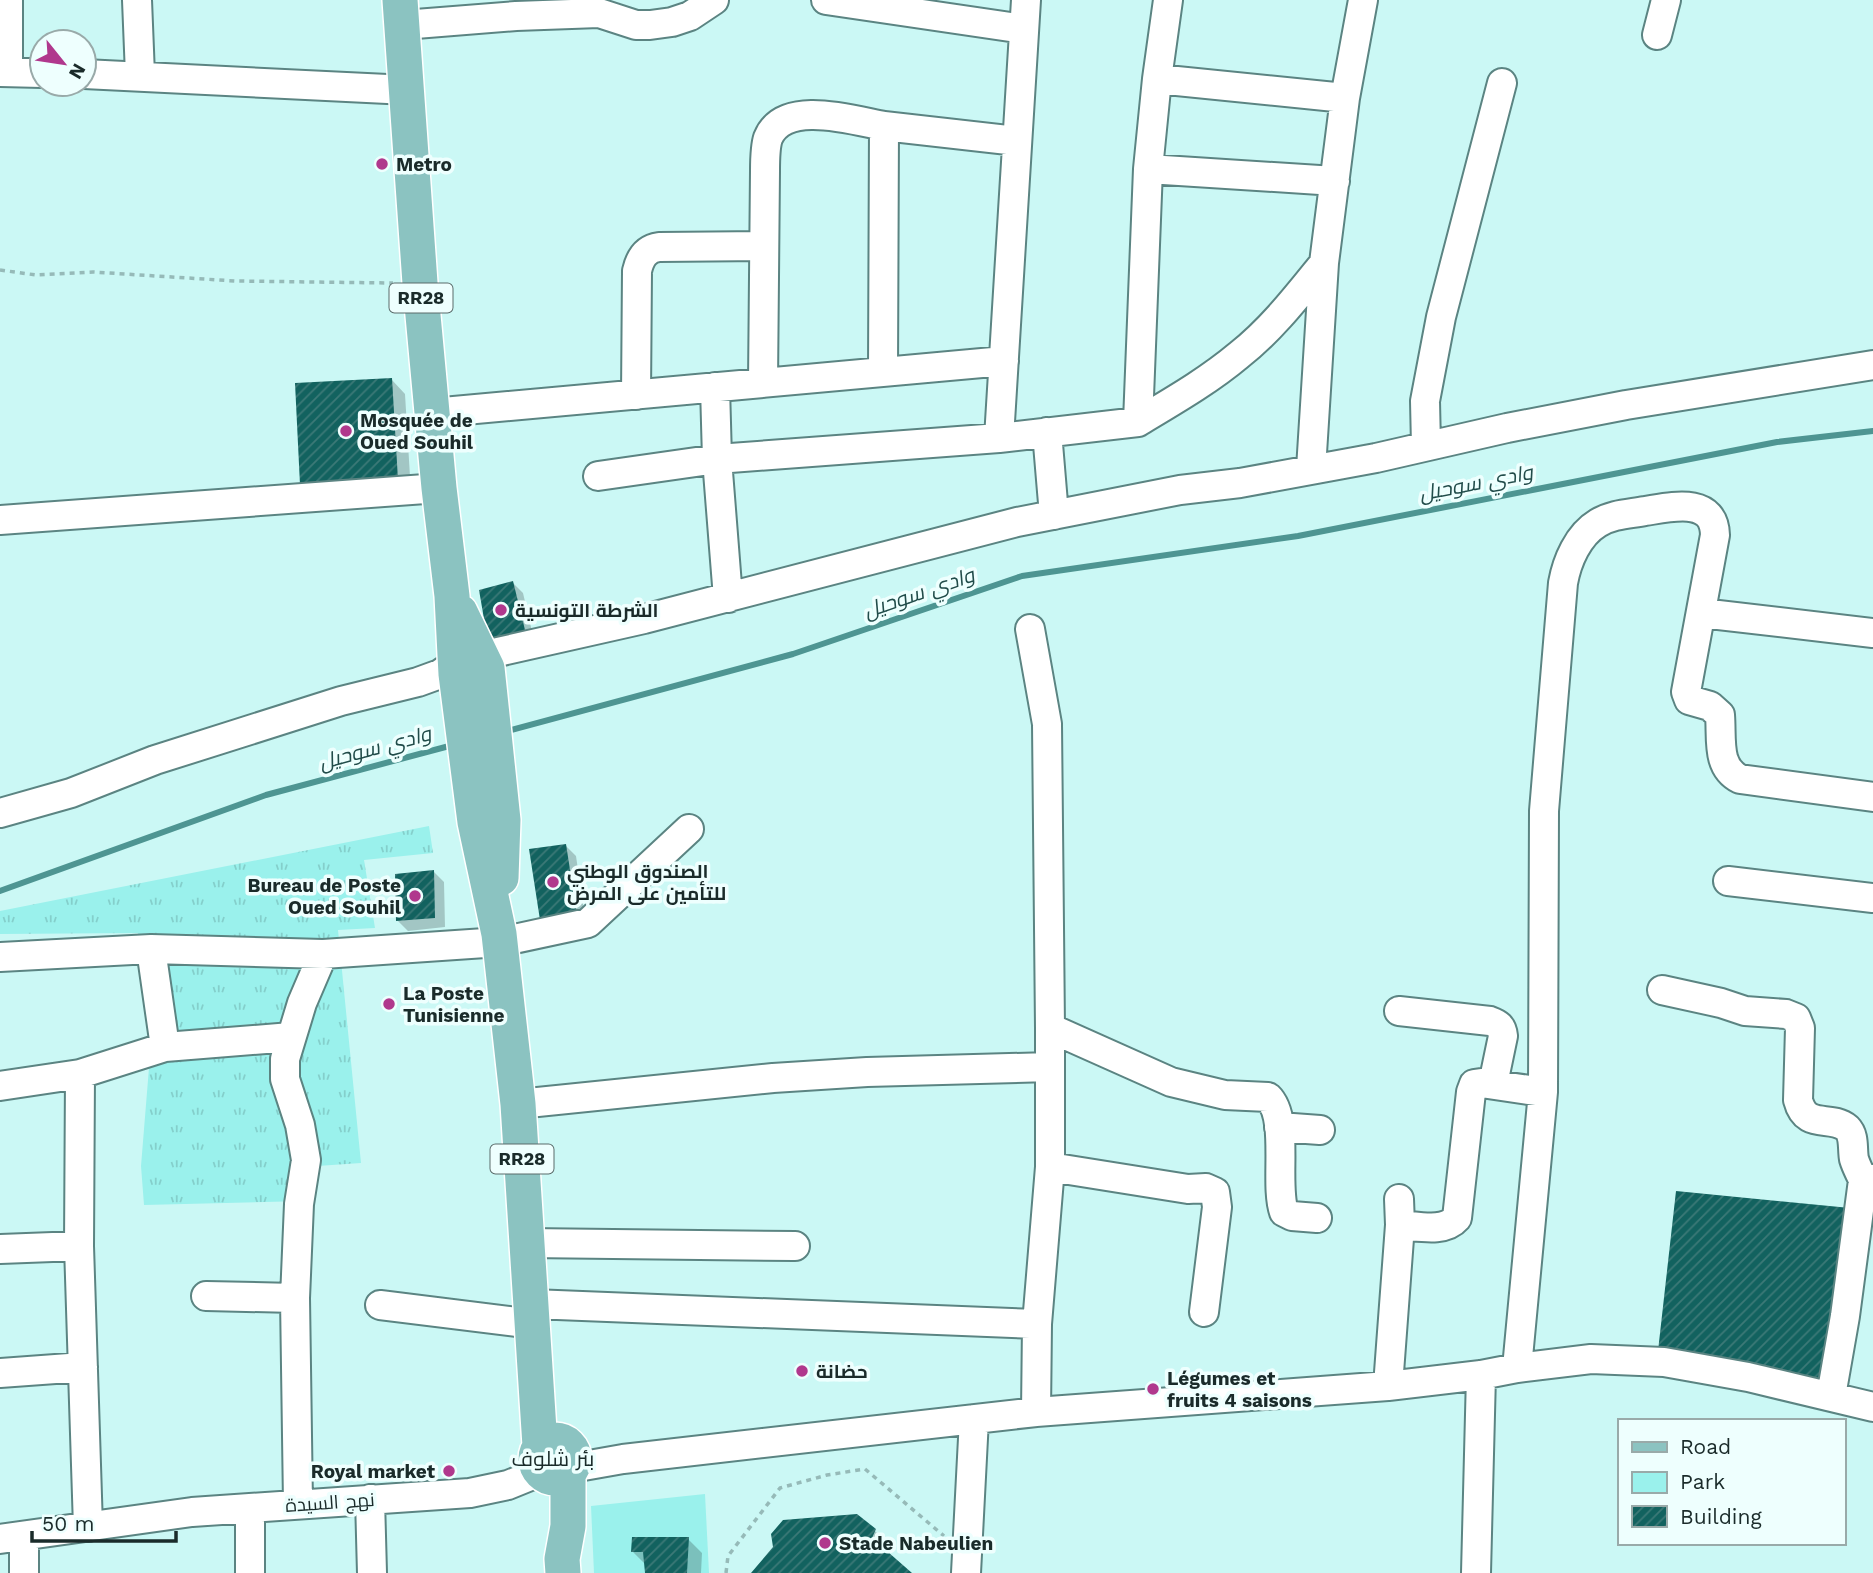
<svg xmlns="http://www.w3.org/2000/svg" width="1873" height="1573" viewBox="0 0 1873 1573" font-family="'Work Sans',Cairo,sans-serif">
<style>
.grass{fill:url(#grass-tufts)}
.park{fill:#9af1ec}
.shadow{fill:#0003}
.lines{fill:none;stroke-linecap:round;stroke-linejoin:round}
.stream{stroke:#4e9592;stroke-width:6}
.building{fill:url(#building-hatch)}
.minor-casing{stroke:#5b8482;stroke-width:32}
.major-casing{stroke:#fff;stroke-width:38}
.path{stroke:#96bab8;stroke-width:3.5;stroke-dasharray:5 5;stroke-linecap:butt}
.minor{stroke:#fff;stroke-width:28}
.major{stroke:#8bc3c1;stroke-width:35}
.poi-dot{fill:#b0388d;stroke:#eefffe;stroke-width:2.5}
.labels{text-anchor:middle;stroke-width:7;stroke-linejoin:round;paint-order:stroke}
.shield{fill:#eefffe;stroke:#5a6b6a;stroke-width:2}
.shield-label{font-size:18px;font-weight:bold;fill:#1a2b2a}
.poi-label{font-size:19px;font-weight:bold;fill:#1a2b2a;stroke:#eefffe;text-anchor:start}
.street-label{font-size:19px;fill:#1a2b2a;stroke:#eefffe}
.water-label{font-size:21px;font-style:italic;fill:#214c4a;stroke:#eefffe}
.neighbourhood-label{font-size:21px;fill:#1a2b2a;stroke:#eefffe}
</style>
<defs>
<pattern id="grass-tufts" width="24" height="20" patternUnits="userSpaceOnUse" patternTransform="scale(1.75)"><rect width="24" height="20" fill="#9af1ec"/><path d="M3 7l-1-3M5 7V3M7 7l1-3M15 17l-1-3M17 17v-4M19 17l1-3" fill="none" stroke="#84cfcb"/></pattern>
<pattern id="building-hatch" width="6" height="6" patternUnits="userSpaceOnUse" patternTransform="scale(1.75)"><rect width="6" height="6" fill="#12625f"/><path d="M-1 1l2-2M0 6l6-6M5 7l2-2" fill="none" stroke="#3c7977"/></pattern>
</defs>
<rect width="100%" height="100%" fill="#cbf8f5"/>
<path class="grass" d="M429,826L433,853L364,860L375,928L338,930L361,1163L303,1167L305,1201L144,1205L141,1166L151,1043L138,933L0,934V911Z"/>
<path class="park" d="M705,1494L709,1573H594L591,1506Z"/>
<path class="shadow" d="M392,380L405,394L411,493L316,498Z
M513,583L523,593L534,640L500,652Z
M566,846L576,856L586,925L552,930Z
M434,872L444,882L445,927L408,931L397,920Z
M875,1531L889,1545L885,1552L909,1573H753Z
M688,1539L702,1553L701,1573H647L646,1565L633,1552Z"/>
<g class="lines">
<path class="stream" d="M504,732L793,654L1022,576L1298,536L1777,442L1873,431
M0,891L266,795L453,745"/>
</g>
<path class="building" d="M392,378L398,480L300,485L295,383Z
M513,581L525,630L488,642L479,590Z
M566,844L577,915L540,920L529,849Z
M434,870L435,918L396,921L395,874Z
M1676,1191L1850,1208L1825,1383L1658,1351Z
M857,1514L876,1529L872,1538L912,1573H751L773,1547L771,1534L783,1520Z
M632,1537H689L687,1573H645L643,1552H631Z"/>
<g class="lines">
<g class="minor-casing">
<path id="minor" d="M137,0L140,75
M826,0L1024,29
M403,25L516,16L599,13L636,25H650L672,22L690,16L714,0
M1657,35L1666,0
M0,72L42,73
M8,72V0
M84,74L408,90
M1157,79L1345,98
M884,126L1017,141
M1148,169L1335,181
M763,383L765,171C765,160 765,147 768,138C784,99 852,120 884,126L883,372
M715,387L717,459L728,598
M636,395L637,271C640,258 645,249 659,247L764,246
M432,413L1004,361
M1138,422C1173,401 1208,381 1239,355C1272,329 1298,295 1324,263
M1047,432L1054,515
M999,438L1026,0
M1426,446L1425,401L1441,317L1502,83
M1311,469L1324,263L1345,98L1363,0
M598,476L717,459L999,438L1138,422L1148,169L1157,79L1168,0
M0,520L439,488
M1701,613L1873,633
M1030,629L1047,724L1050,1028V1167L1037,1324L1036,1412
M0,813L71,793L155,760L341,701L418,682L440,674L456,663L480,656L644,619L1017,522L1180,490L1240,483L1376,458L1507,428L1626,405L1873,365
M1728,881L1873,898
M0,957L151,949L323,954L500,942L588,923L689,829
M1662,990L1721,1003L1745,1011L1786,1014L1796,1018L1800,1028L1798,1100C1806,1131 1830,1114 1847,1128C1855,1136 1852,1149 1854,1159C1856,1166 1860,1173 1863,1180
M1399,1011L1490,1021C1498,1024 1502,1026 1503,1036L1493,1084
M1050,1028L1171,1082L1225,1095L1268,1097C1290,1118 1274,1184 1284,1212L1292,1216L1317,1218
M165,1047L291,1037
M80,1074L79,1246L88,1527
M0,1086L80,1074L165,1047L151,949
M518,1104L773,1078L867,1072L1050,1067
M1279,1127L1320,1130
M1050,1167L1188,1189L1206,1188L1215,1192L1217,1207L1204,1312
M1400,1225C1418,1226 1444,1233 1457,1218L1471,1092L1474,1084L1481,1083L1543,1092
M527,1243L795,1246
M0,1249L79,1246
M206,1296L295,1298
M532,1304L1037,1324
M380,1305L534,1324
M1517,1368L1543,1092L1544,811L1563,583C1567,561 1578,535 1598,523C1613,514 1629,514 1645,511C1671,507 1714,496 1715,535L1686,692L1689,700L1710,706L1720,715C1722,739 1716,767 1740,779L1873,797
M0,1373L83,1367
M1388,1386L1400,1225L1399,1199
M1831,1396L1845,1316L1863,1180L1873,1179
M572,1468L623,1459L1036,1412L1388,1386L1481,1375L1517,1368L1591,1359L1664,1362L1748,1377L1873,1407
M370,1499L372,1573
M298,1504L295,1298L299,1204L306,1160L300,1125L285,1079V1059L302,1003L323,954
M250,1508V1573
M0,1539L192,1512L470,1493L508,1485L540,1472
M24,1573V1536
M966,1573L974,1419
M1476,1573L1481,1375"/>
</g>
<g class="major-casing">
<path id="major" d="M400,0L420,283L439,488L452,596L456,674L475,822L499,934L518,1104L540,1446
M460,612L487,668L503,820L501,878
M536 1459a19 19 0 1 1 38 0a19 19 0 1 1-38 0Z
M563,1573L562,1559L568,1526V1474"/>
</g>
<path class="path" d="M0,270L36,275L93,272L235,281L393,283
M726,1573L728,1556L780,1488L827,1475L865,1469L944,1536"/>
<use href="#minor" class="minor"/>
<use href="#major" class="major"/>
</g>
<g class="poi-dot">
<circle cx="382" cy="164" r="7"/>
<circle cx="346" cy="431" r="7"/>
<circle cx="501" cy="610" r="7"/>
<circle cx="553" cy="882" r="7"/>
<circle cx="415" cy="896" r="7"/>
<circle cx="389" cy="1004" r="7"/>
<circle cx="802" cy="1371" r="7"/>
<circle cx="1153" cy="1389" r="7"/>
<circle cx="449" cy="1471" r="7"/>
<circle cx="825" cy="1543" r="7"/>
</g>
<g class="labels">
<g class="shield">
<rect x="389.5" y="283.5" width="63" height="29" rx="5"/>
<rect x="490.5" y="1144.5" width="63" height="29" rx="5"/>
</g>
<g class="shield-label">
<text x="421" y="304">RR28</text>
<text x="522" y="1165">RR28</text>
</g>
<g class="poi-label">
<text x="396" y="171">Metro</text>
<text x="360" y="427">Mosquée de<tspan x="360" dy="22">Oued Souhil</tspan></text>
<text x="515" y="617">الشرطة التونسية</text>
<text x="567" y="878">الصندوق الوطني<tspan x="567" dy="22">للتأمين على المرض</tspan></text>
<text x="401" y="892" text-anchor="end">Bureau de Poste<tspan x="401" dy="22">Oued Souhil</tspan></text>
<text x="403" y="1000">La Poste<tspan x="403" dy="22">Tunisienne</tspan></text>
<text x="816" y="1378">حضانة</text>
<text x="1167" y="1385">Légumes et<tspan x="1167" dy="22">fruits 4 saisons</tspan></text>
<text x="435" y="1478" text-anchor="end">Royal market</text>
<text x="839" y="1550">Stade Nabeulien</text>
</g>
<g class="street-label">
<text transform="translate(330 1502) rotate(-4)" y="7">نهج السيدة</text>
</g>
<g class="water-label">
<text transform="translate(1476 483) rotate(-11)" y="7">وادي سوحيل</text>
<text transform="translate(919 593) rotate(-19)" y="7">وادي سوحيل</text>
<text transform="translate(375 748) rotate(-15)" y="7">وادي سوحيل</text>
</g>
<g class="neighbourhood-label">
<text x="553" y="1466">بئر شلوف</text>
</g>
</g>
<rect x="1618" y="1419" width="228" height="126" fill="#eefffe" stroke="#99aaa9" stroke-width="2"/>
<rect x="1632" y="1442" width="35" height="10" fill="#8bc3c1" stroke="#99aaa9" stroke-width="2"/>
<text x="1680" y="1454" font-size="21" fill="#1a2b2a">Road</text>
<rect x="1632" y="1472" width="35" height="21" fill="#9af1ec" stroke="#99aaa9" stroke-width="2"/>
<text x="1680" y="1489" font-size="21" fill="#1a2b2a">Park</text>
<rect x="1632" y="1506" width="35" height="21" fill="url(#building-hatch)" stroke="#99aaa9" stroke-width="2"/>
<text x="1680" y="1524" font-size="21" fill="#1a2b2a">Building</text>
<g transform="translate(63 63) rotate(120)"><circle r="33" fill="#eefffe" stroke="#99aaa9" stroke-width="2"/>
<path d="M0-5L12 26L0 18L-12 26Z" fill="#b0388d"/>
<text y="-10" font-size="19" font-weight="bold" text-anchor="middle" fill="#1a2b2a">N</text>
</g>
<path d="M32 1531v10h144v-10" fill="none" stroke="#1a2b2a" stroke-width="3.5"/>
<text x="42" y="1531" font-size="21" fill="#1a2b2a" stroke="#eefffe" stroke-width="5" paint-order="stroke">50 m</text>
</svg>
